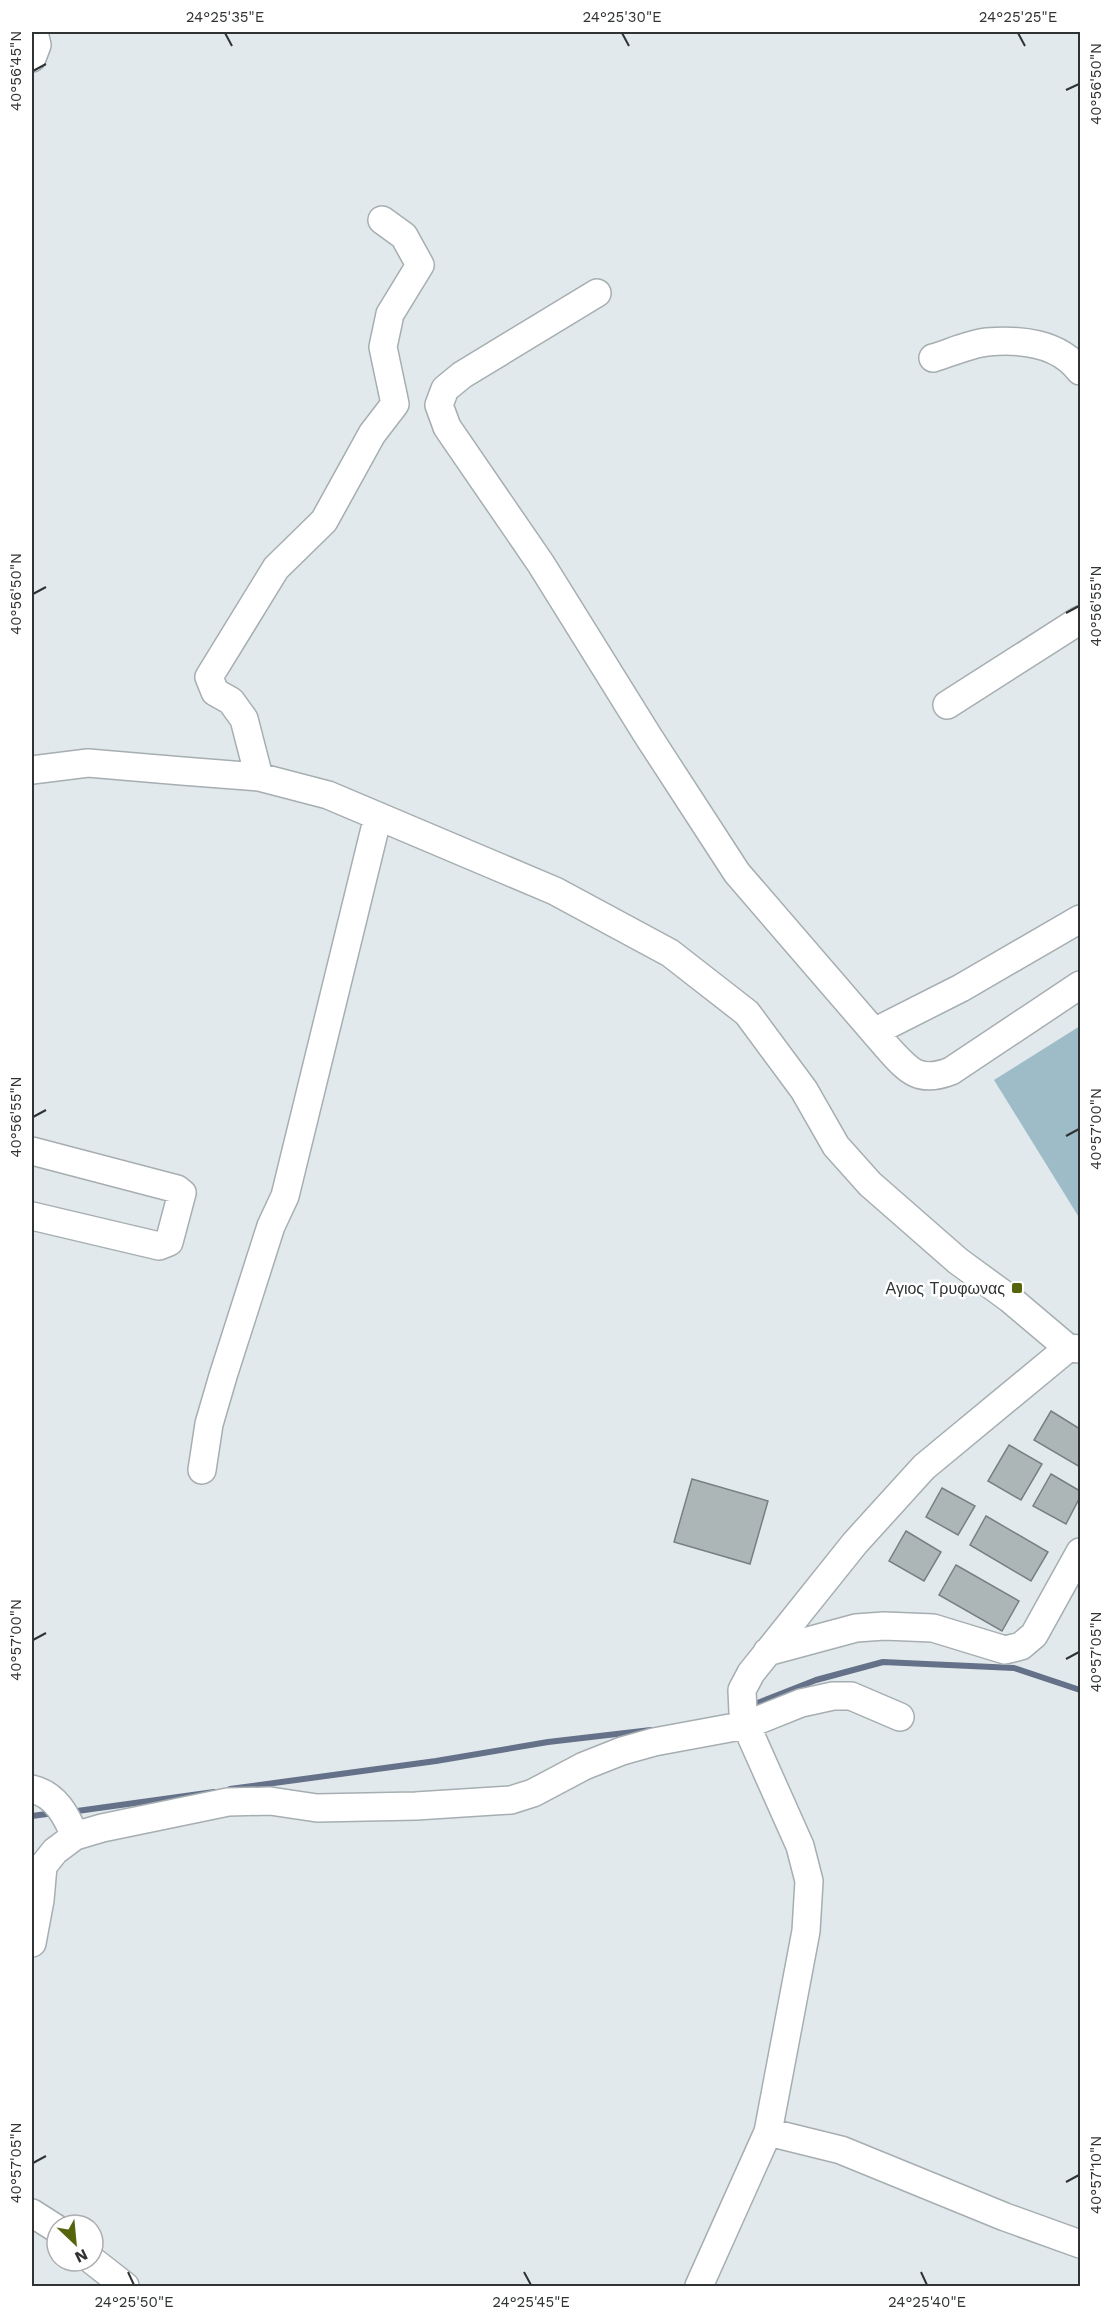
<svg xmlns="http://www.w3.org/2000/svg" width="1112" height="2318" viewBox="0 0 1112 2318" font-family="'Work Sans',sans-serif">
<style>
.green{fill:#9dbcc8}
.lines{fill:none;stroke-linecap:round;stroke-linejoin:round}
.stream{stroke:#657188;stroke-width:6}
.building{fill:#adb6b7;stroke:#778080;stroke-width:1.5}
.minor-casing{stroke:#a6aeb1;stroke-width:30}
.minor{stroke:#fff;stroke-width:27}
.ticks{fill:none;stroke:#303334;stroke-width:2}
.poi-dot{fill:#56650c;stroke:#fff;stroke-width:2}
.labels{text-anchor:middle;stroke-width:5;stroke-linejoin:round;paint-order:stroke}
.poi-label{font-size:16px;fill:#303334;stroke:#fff;text-anchor:end}
.neatline{fill:none;stroke:#303334;stroke-width:2}
.ticks-label{font-size:15px;text-anchor:middle;fill:#303334}
</style>
<rect width="100%" height="100%" fill="#e1e9ed"/>
<path class="green" d="M1080,1026V1219L994,1080Z"/>
<g class="lines">
<path class="stream" d="M750,1706L816,1680L883,1662L1014,1668L1080,1690
M230,1789L436,1761L548,1742L651,1730
M70,1812L214,1792
M32,1816L54,1813"/>
</g>
<path class="building" d="M1051,1411L1080,1429V1467L1034,1440Z
M1009,1445L1042,1464L1021,1500L988,1481Z
M1051,1474L1080,1491V1497L1066,1524L1033,1506Z
M692,1479L768,1501L750,1564L674,1542Z
M942,1488L975,1506L958,1535L926,1517Z
M986,1516L1048,1552L1031,1581L970,1545Z
M906,1531L941,1552L924,1581L889,1561Z
M956,1565L1019,1601L1002,1631L939,1595Z"/>
<g class="lines">
<g class="minor-casing">
<path id="minor" d="M32,58L37,45L34,32
M597,293L462,375L445,389L439,405L447,427L541,564L648,736L737,873L887,1047C908,1070 918,1084 951,1071L1080,985
M933,358C950,353 969,344 987,342C1020,339 1059,343 1080,371
M947,705L1080,620
M32,770L88,763L182,771L259,777L328,795L555,891L670,953L747,1013L804,1090L836,1146L870,1184L958,1261L1010,1299L1068,1348L1080,1349
M259,777L244,719L231,701L215,692L209,677L276,568L324,521L372,434L395,404L383,347L390,314L420,265L404,236L382,220
M874,1032L961,988L1080,919
M32,1151L177,1189L182,1193L169,1242L159,1246L32,1216
M202,1470L209,1424L223,1376L271,1226L285,1196L378,816
M767,1652L856,1628L884,1626L933,1628L1005,1650L1021,1646L1034,1635L1080,1552
M32,1789C56,1795 66,1815 75,1836
M32,1943L40,1900L43,1866L55,1851L75,1836L102,1828L228,1802L270,1801L317,1808L416,1806L511,1800L533,1793L584,1766L622,1751L654,1742L746,1725L801,1703L833,1696H851L900,1717
M768,2132L841,2150L1005,2217L1080,2244
M32,2213L57,2229
M93,2261L125,2286
M699,2286L768,2132L806,1931L809,1881L800,1846L746,1725L743,1713L742,1690L751,1673L855,1543L924,1467L1068,1348"/>
</g>
<use href="#minor" class="minor"/>
</g>
<path class="ticks" d="M225,33L232,46M622,33L629,46M1018,33L1025,46M33,71L46,64M1066,90L1079,84M33,594L46,587M1066,613L1079,606M33,1117L46,1110M1066,1136L1079,1129M33,1640L46,1633M1066,1659L1079,1652M33,2163L46,2156M1066,2182L1079,2175M128,2272L134,2285M524,2272L531,2285M921,2272L927,2285"/>
<rect class="poi-dot" x="1011" y="1282" width="12" height="12" rx="3"/>
<g class="labels">
<g class="poi-label">
<text x="1005" y="1294">Αγιος Τρυφωνας</text>
</g>
</g>
<rect width="1112" height="2318" fill="none" stroke="#ffffff" stroke-width="66"/>
<g transform="translate(75 2243) rotate(154)"><circle r="28" fill="#ffffff" stroke="#acadae" stroke-width="1.5"/>
<path d="M0-4.5L10 22L0 15L-10 22Z" fill="#56650c"/>
<text y="-9" font-size="16" font-weight="bold" text-anchor="middle" fill="#303334">N</text>
</g>
<rect x="33" y="33" width="1046" height="2252" class="neatline"/>
<g class="ticks-label">
<text x="225" y="22">24°25'35"E</text>
<text x="622" y="22">24°25'30"E</text>
<text x="1018" y="22">24°25'25"E</text>
<text transform="translate(16 71) rotate(-90)" y="5">40°56'45"N</text>
<text transform="translate(1096 84) rotate(-90)" y="5">40°56'50"N</text>
<text transform="translate(16 594) rotate(-90)" y="5">40°56'50"N</text>
<text transform="translate(1096 606) rotate(-90)" y="5">40°56'55"N</text>
<text transform="translate(16 1117) rotate(-90)" y="5">40°56'55"N</text>
<text transform="translate(1096 1129) rotate(-90)" y="5">40°57'00"N</text>
<text transform="translate(16 1640) rotate(-90)" y="5">40°57'00"N</text>
<text transform="translate(1096 1652) rotate(-90)" y="5">40°57'05"N</text>
<text transform="translate(16 2163) rotate(-90)" y="5">40°57'05"N</text>
<text transform="translate(1096 2175) rotate(-90)" y="5">40°57'10"N</text>
<text x="134" y="2307">24°25'50"E</text>
<text x="531" y="2307">24°25'45"E</text>
<text x="927" y="2307">24°25'40"E</text>
</g>
</svg>
